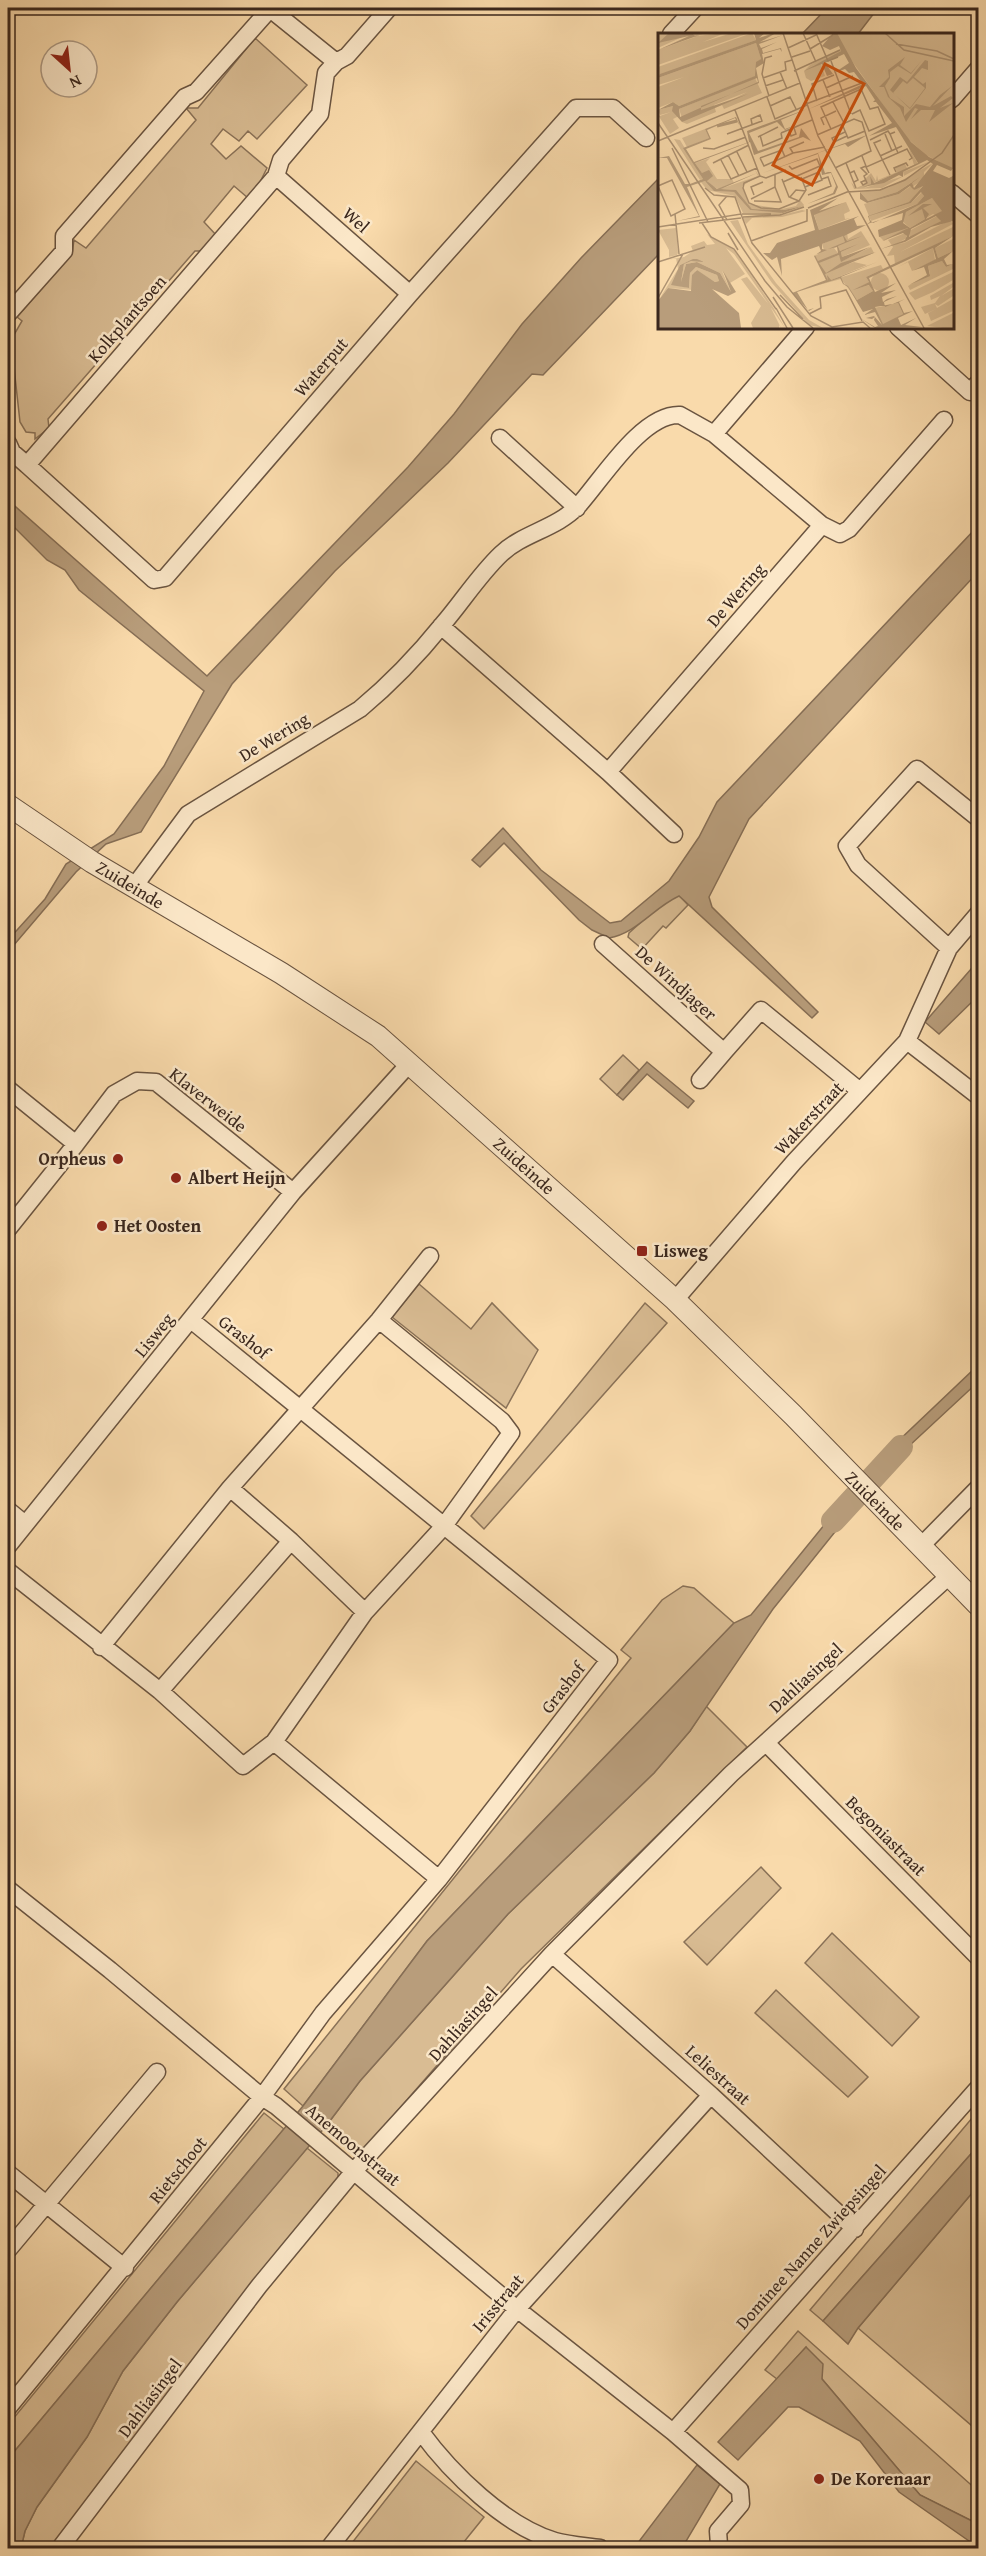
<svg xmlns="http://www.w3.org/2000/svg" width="986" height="2556" viewBox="0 0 986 2556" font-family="'Gentium Book Plus',serif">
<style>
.green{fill:#d9bc93;stroke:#8a7258;stroke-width:1.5}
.water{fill:#b89d7b;stroke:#866e55;stroke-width:1.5}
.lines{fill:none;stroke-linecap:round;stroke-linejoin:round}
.canal{stroke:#b89d7b;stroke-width:24}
.minor-casing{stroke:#6a5440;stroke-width:19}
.tertiary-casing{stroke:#6a5440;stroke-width:23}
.minor{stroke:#fbe7c8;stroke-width:16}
.tertiary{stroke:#fbe7c8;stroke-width:21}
.poi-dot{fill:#8f2418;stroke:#fbe7c8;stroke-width:2}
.labels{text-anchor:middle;stroke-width:5;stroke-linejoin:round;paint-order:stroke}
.street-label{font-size:18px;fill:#3a271d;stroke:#fbe7c8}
.poi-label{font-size:18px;font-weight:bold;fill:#3a271d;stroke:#fbe7c8;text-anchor:start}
.inset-river{fill:none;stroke:#b89d7b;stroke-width:3}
.inset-road{fill:none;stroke:#ad9272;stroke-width:1.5}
.view{fill:#d7540e;fill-opacity:0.15;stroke:#d7540e;stroke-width:3}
.inset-edge{fill:none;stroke:#3a271d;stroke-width:3}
</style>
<rect width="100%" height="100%" fill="#f9daab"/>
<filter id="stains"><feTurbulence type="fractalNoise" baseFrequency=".00333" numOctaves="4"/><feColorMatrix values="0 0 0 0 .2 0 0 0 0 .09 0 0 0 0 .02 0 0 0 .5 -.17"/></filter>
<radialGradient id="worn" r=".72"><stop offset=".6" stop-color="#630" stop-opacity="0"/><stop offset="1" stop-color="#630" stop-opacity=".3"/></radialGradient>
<path class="green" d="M255,38L307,85L257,139L248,131L239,141L223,129L211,144L226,159L241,146L267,168L258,186L248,198L234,186L204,222L217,236L203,251H195L48,419L49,428L35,439V433L26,432L20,422L11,340L22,321L17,317L72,254L74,240L86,248L196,120L186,108H198Z
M679,895L688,905L666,928L663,926L642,949L628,937L629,933L660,905Z
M623,1055L639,1070L617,1095L600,1079Z
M419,1284L471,1329L492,1303L538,1350L506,1408L392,1317Z
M645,1303L667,1323L484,1529L471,1516Z
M683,1586L694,1588L734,1623L427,1941L303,2106L284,2089L631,1658L621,1650L662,1600Z
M706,1706L747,1747L521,1969L365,2148H350L326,2126L360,2081L508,1914L654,1773L690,1731Z
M761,1867L781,1888L707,1965L684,1942Z
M832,1933L919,2017L892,2046L805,1963Z
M776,1990L868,2077L848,2097L755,2013Z
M978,2111V2146L823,2321L810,2310Z
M264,2113L284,2129L8,2459V2425Z
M307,2148L338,2173V2182L56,2548H21L25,2531L37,2507L87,2437L123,2371L177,2302Z
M978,2186V2431L858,2328Z
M798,2331L978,2491V2524L920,2495L822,2379L806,2347L777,2379L765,2370Z
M416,2461L484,2517L459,2548H348Z"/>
<path class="water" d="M827,8H878L858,34H802Z
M659,178V254L543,375L532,374L448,463L335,571L232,684L141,832L106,844L76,872L8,952V940L45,899L66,864L114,834L164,766L204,691L79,590L65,570L47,560L8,521V500L207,676L408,467L454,414L522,324L581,258Z
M978,526V572L749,819L709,897L712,907L818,1012L812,1018L679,896C653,908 637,933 609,938L592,930L579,920L504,843L480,867L472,860L503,828L541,870L610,923L621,921L669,881L699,837L717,802Z
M978,961V996L939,1034L925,1022Z
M647,1062L694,1101L688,1108L647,1074L623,1100L617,1095Z
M978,1356V1382L881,1472L873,1465L975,1368Z
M851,1492L859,1502L773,1609L690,1731L654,1773L508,1914L360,2081L326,2126L177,2302L123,2371L87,2437L37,2507L25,2531L21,2548H8V2459L303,2106L427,1941L734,1623L751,1615Z
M978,2146V2186L858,2328L848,2344L823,2321Z
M806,2347L823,2364L822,2379L920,2495L978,2524V2548H975L969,2541L899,2492L860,2441L799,2407H788L738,2460L718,2442Z
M697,2465L720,2484L682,2548H634Z"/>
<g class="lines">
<path class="canal" d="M833,1521L901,1447"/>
<g class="minor-casing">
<path id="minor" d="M269,8L336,62
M8,10L10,8
M671,34L695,8
M952,99L978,69
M276,176L410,294
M952,193L978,215
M8,314L64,251V236L185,97L196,92L270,9
M898,327L970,392L978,383
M500,438L577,508
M8,443L12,452L27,465L276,176L281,160L320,114L326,73L336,62L347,56L389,8
M27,465L154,580L165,578L410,294L576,108H613L646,138
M822,525L840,534L849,529L944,420
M441,626L608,772L674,834
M608,772L822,525L714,434
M133,888L188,814L360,709C390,684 418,655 443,624C462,602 479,575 501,554C523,533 556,529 578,506C601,481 642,413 680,415L714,434L806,327
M603,944L724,1052L761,1010L860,1091
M949,948L858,865L847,846L917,769L978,818
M907,1041L978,1096
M700,1080L724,1052
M8,1089L76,1144L8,1229
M76,1144L114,1094L137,1081L156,1082L293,1192
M675,1300L794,1162L907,1041L949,948L978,914
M230,1488L291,1541
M8,1510L25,1524
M8,1546L293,1192L409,1064
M920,1547L978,1488
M8,1571L160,1691L243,1766L274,1742L365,1612L444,1526L511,1433L502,1421L379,1320
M101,1647L230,1488L379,1320L430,1256
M160,1691L291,1541L365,1612
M274,1742L439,1879
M766,1743L978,1957
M8,1889L110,1970L262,2097L276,2106L517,2309L673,2432L740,2490L741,2504L718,2531L719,2545L722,2548
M552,1954L711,2095L855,2229
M8,2173L125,2268
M8,2250L157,2072
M8,2408L262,2097L323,2013L439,1879L609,1660L191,1320
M421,2432C451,2473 505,2526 555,2541C569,2545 586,2546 600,2548
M673,2432L978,2088
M60,2548L259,2286L354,2171L552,1954L731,1774L949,1576
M329,2548L517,2309L711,2095"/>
</g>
<g class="tertiary-casing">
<path id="tertiary" d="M8,805L92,862L281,973L378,1036L675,1300L793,1415L978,1605"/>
</g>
<use href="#minor" class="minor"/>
<use href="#tertiary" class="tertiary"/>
</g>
<g class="poi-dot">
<circle cx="118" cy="1159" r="6"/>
<circle cx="176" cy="1178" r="6"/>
<circle cx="102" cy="1226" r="6"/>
<rect x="636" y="1245" width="12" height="12" rx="3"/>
<circle cx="819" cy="2479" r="6"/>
</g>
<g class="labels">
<g class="street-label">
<text transform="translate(356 220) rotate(41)" y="6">Wel</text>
<text transform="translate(127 319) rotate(-49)" y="6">Kolkplantsoen</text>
<text transform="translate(321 367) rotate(-49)" y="6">Waterput</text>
<text transform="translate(736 595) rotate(-49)" y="6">De Wering</text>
<text transform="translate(274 737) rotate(-31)" y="6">De Wering</text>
<text transform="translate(130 885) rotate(31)" y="6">Zuideinde</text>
<text transform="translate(676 983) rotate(42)" y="6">De Windjager</text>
<text transform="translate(208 1100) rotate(38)" y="6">Klaverweide</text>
<text transform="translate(809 1118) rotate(-47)" y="6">Wakerstraat</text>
<text transform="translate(524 1166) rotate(42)" y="6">Zuideinde</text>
<text transform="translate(154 1335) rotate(-51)" y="6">Lisweg</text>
<text transform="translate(244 1337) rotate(38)" y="6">Grashof</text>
<text transform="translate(875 1501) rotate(45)" y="6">Zuideinde</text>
<text transform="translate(806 1678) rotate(-43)" y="6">Dahliasingel</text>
<text transform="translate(563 1688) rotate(-52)" y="6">Grashof</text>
<text transform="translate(886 1836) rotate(45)" y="6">Begoniastraat</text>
<text transform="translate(463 2024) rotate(-48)" y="6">Dahliasingel</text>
<text transform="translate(718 2075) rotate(42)" y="6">Leliestraat</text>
<text transform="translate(353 2145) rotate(40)" y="6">Anemoonstraat</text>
<text transform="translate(178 2170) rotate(-51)" y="6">Rietschoot</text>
<text transform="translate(811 2247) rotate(-48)" y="6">Dominee Nanne Zwiepsingel</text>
<text transform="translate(498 2303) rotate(-50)" y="6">Irisstraat</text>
<text transform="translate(150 2398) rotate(-53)" y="6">Dahliasingel</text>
</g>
<g class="poi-label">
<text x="106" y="1165" text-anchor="end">Orpheus</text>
<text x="188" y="1184">Albert Heijn</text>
<text x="114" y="1232">Het Oosten</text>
<text x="654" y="1257">Lisweg</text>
<text x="831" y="2485">De Korenaar</text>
</g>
</g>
<g transform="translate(658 33)">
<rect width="296" height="296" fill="#f9daab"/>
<path d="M0,0H33L0,15ZM34,0H44L38,3L67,0L45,9L74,0H91L0,32V17L37,4ZM94,0L98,7L0,43V34ZM176,0H295V136L268,122L248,104L179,7L173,10L179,5ZM98,10L103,26L98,30V43L21,73L15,69L0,75V54L26,44L0,52V45ZM183,16V18L174,24L153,34L163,31L167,43L153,48L148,45L146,38L152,32ZM97,45L104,60L66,76L64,72L89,59L56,72L58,79L29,91L24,89L35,81L24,85L21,76ZM15,73L21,83L15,86L21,95L12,101L0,82L2,83L13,79L2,82L0,77ZM47,96L51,105L29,114L24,105ZM16,106L22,107L45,146L42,147ZM251,115L260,131L215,150L212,143L213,151L206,155L246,143L245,139L273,128L224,155L196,156L193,149L198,155L210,150L204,149L213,140L218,148L219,142L220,147L239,139L237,135L247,131L249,135L256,132ZM52,125L48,129L59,146H74L76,150L60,156L52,152L37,130ZM275,130L266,139V146L254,154L256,157L268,146L274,155L272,161H267L265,152L252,169L221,180L253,170L264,159L266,163L259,171L213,188L206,171L241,161L253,153L254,149L239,159L210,168L202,159L230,155ZM97,137L101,143L84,153L91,171L124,176L138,173L142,167L146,172L144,175L125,180L145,173L126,177L94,176L77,157L62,156L100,143ZM47,148L59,158L76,159L92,177L123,179L124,182L144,177L148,178L124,184L94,185L88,191L85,185L109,180H85L77,163L49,157L43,149ZM274,165L284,176L295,179V185L285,187L281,184L283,188L252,205L251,198L279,183L275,181L252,195L244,188L248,179ZM188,169L192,178L186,181L187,186L192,185L161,197L156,181ZM80,187L90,211L118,250L151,287L165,295L151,292L114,250L72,188ZM292,187L295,191L242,219L295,194V203L237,231L236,222L229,223L235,214L230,207L247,200L249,205L238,211L246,210ZM242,189L245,193L236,198L247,193L249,196L226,208L221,203V197ZM18,195L20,220L19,222L11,224V217L0,197ZM203,198L212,212L184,224L183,219L189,216L182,218L180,213L176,215L180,220L161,229L181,222L184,228L213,214L216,220L168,239L196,229L209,232L171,248L223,232L225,236L208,244L211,249L200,255L212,252L215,258L199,267L183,246L157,253L169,249L157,223L166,217L164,211L189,200L190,206ZM49,201L76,217L115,274L127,295L76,221L68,215L87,241L72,250L64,238L73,259L62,240L39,229L28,231L23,249L26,231L31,228L22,232L20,241L14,251L31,255L32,240L38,234L59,242L61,248L57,249L38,237L35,257L10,255L0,268L20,236L18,225L9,227L26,224L35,218L33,213L46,208L49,212L57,211ZM295,206V218L280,225L277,215ZM275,215L277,227L254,238L250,229L240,234ZM284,228L288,234L295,231V236L252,257L250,253L272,241L270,233ZM295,239V247L275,259L257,267L251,260ZM213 249a9 9 0 1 1 18 0a9 9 0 1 1-18 0ZM89,244L112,273L123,295L121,292V295H95L93,290L103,273L83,246ZM295,250V254L283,263L295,256V263L280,273L277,271L279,275L295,266V278L273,288L270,280L278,276L267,281L263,274L277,270L282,263L273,267L272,263ZM240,270L245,281L238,285L243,293L220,294L225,292L216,275ZM295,280V295H267H285L269,293Z" fill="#d9bc93"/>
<path d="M11,0H34L37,3L47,0L0,17L31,3L0,10ZM96,0H107L101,5L116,0H118L102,9L125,2L101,11L103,15L119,9L104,16L105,20L123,15L124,19L122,16L104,21L106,30L98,35L101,50L43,73V77L90,61L24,89L14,78L15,73L0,77L15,69L21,73L97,43L98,29L103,26L98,10L0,45L2,41L98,7ZM99,45L100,49L22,84L21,76ZM175,0H179L198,35L253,109L271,124L295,135L293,138L279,132L275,138L291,145L295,143V188L273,194L228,220L247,209L223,216L247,207L249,203L245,200L224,208L250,195L221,204L220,197L244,187L245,180L212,190L186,203L189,208L204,203L180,213L182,218L200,211L183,219L184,224L212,214L183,229L181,222L161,230L168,240L183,230L218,219L167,241L170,248L169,242L173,247L219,229L183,244L186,251L190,253L199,267L215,258L211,252L195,257L211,249L208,244L295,203L277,215L280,225L295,218L286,226L289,232L295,231L288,234L284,228L270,233L272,243L251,252L269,242L266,234L254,238L278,226L275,215L211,245L217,259L238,250L223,260L238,257L224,264L225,269L229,266L239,263L226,269L227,274L247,266L241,269L246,280L255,278L240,285L243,292L258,285L247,292L264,294L217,295L202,285L217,294L220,293L216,287L217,284L214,286L208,285L216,283L224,292L217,279L206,282L215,276L205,279L190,254L185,251L182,245L139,259L150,277L156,275L151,278L134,260L168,247L156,223L163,218L161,213L123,226L124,243L119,224L114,227L105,220H112L119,210L157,197L152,177L180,165L161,178L188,169L156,182L161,197L201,183L196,186L199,193L208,192L212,189L210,183L251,169L265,153L256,157L252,153L241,161L209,170L202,166V159L210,168L239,159L262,144L254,150L256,155L275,131L269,127L245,139V144L241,142L226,150L205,154L213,151L212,143L216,150L260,130L238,94L211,103L234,90L218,69H215L217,67L208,53L151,76L205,51L196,39L191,40L187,36L176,40L191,30L186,21L167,30L175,41L169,43L164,31L146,38L183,18L181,13L172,17L164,13ZM263,159L266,163L259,171L215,190L212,187L211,183L253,170ZM274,165L284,178L268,186L271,181L265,175L274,171L278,179L274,171H265L250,183L264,176L267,186L252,195L245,190L248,179ZM278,183L283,188L251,204L253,196ZM185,203L187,209L170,216L179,214L180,220L160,228L157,222L169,217L164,216V211ZM240,270L245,281L225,291L217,274ZM247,24L242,32L253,40L264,27L253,41L240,33L232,39V45L227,53L232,65L246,74V83L258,71L272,74L282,62L294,53L275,73L293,63L295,65L282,75L295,70L271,89L277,77H263L253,86L260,76L257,75L248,89L242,75L230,64L226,54H221L231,44L230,37ZM267,27L270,28V37L264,35L256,44L265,51L268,49V55L252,76L232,57L242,44L249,49ZM255,45L267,55L252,75L235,60L245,48L249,51ZM149,76L123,87L127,96L138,92L127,97L119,89L91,100L100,118L141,104L143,95L153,108L145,104L96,122L92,109L37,130L44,140L51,137L55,143L49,148L59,156L99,140L63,156L78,157L94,176L126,177L145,173L125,180L92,177L76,159L56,158L47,148L29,154L42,184L19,188L41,183L9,125H0L11,123L27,151H32L45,146L25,115L51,105L47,96L78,84L82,93L77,85L49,97L53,106L28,116L36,129L91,109L89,98ZM209,102L190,114L187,111L160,120L167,140L170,139H173L180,154L177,161L149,171L175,160L178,153L173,140L164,142L160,121L102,141ZM35,226H39L46,229L33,228L26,231L23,249L28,231L39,229L62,240L73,259L65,238L78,259L70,263L54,256L81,280L83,295H0V268L10,255L33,258L34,242L39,237L57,249L61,248L59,242L38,234L32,240L31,255L13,252L22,232Z" fill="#b89d7b" fill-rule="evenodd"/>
<path class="inset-river" d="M59,93L79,88"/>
<path class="inset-road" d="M125,0L160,103L266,295M145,0L158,29M158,0L170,28L180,24M227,0L246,17L296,28M238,11L279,18L296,26M130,15L158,2M152,16L175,2M134,24L152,18M173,28L193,81M136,38L182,17M122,39L129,56M105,45L128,37L127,29L134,27M165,47L172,64M107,53L125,47M168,55L195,43M111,63L104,41L107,25L114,23M109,64L117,86L149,72M159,68L154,51L176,42M175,69L186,90M148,71L204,50M112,73L132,64L138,76M77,77L102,143M0,90L107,248L129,274L155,295M184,91L190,105L207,98M166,92L163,85L178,78M173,96L163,74L203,56L212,76L220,74L227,91L211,98L202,77L194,81M131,97L133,103L138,101L136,95M187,99L174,105L176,109L189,103M123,100L154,87M69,101L104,88L102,82L93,86L94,91M227,101L234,118M232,101L240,120M102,102L105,113L124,105L123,100M159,102L196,86L204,89L213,118L177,135M100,104L120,94M212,107L230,98L232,101L237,99M223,107L216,110L232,142M0,108L142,50M14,115L50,189M45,115L56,116L88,104M79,119L89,139M135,120L132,115L146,109M70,122L81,143M204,123L208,133L203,135L209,141L206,143L209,150L205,152L203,149L208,147M222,123L244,113M102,125L106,133L135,120L167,114M102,125L124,117L127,124M63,127L73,146L99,135M55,130L91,112M188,130L198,155M131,133L134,136L159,126L162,133M128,137L108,145L102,143L86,150L85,155L91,170L103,175L121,176L141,168M238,139L236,135L248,130L250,133M192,140L196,138L200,147L196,149M211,140L208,134L249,116L254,125L251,127M124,146L131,164L141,168L148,157L143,144M14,147L27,176L13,183L0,153ZM125,149L162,133L161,139L144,146M147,154L164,147L161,139M47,155L56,162L77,164L83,181M96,162L93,154L105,149M150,162L173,153L170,144L164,146M69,163L61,172L69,187M132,164L138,157L148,158M93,166L117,154V142M96,168L123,169L117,154M150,175L189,159L222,157L247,147L284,120L296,102M17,181L21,221M84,181H113M85,184L122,182L146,174M41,190L83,185M44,190L53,204L76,216L118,276M0,194L83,181L94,210L153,283L174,294L205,289L212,295M70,200L80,217M93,208L149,188V176M0,229L47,214M122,262L145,286M115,264L135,295M0,265L25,221M118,275L129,295M151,281L163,275L162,264L188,257L204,288"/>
<path class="view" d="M167,31L206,51L154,152L115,132Z"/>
<rect width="296" height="296" class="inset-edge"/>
</g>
<rect width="986" height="2556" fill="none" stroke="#f9daab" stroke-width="30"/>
<rect x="9" y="9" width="968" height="2538" fill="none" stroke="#3a271d" stroke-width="3"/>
<rect x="15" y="15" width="956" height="2526" fill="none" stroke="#3a271d" stroke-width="1.5"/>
<g transform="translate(69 69) rotate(153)"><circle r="28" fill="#fbe7c8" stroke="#ae9a84" stroke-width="1.5"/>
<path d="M0-4.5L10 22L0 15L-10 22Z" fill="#8f2418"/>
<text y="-9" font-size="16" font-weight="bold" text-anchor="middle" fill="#3a271d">N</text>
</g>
<rect width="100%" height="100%" filter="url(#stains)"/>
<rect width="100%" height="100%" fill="url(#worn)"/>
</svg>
